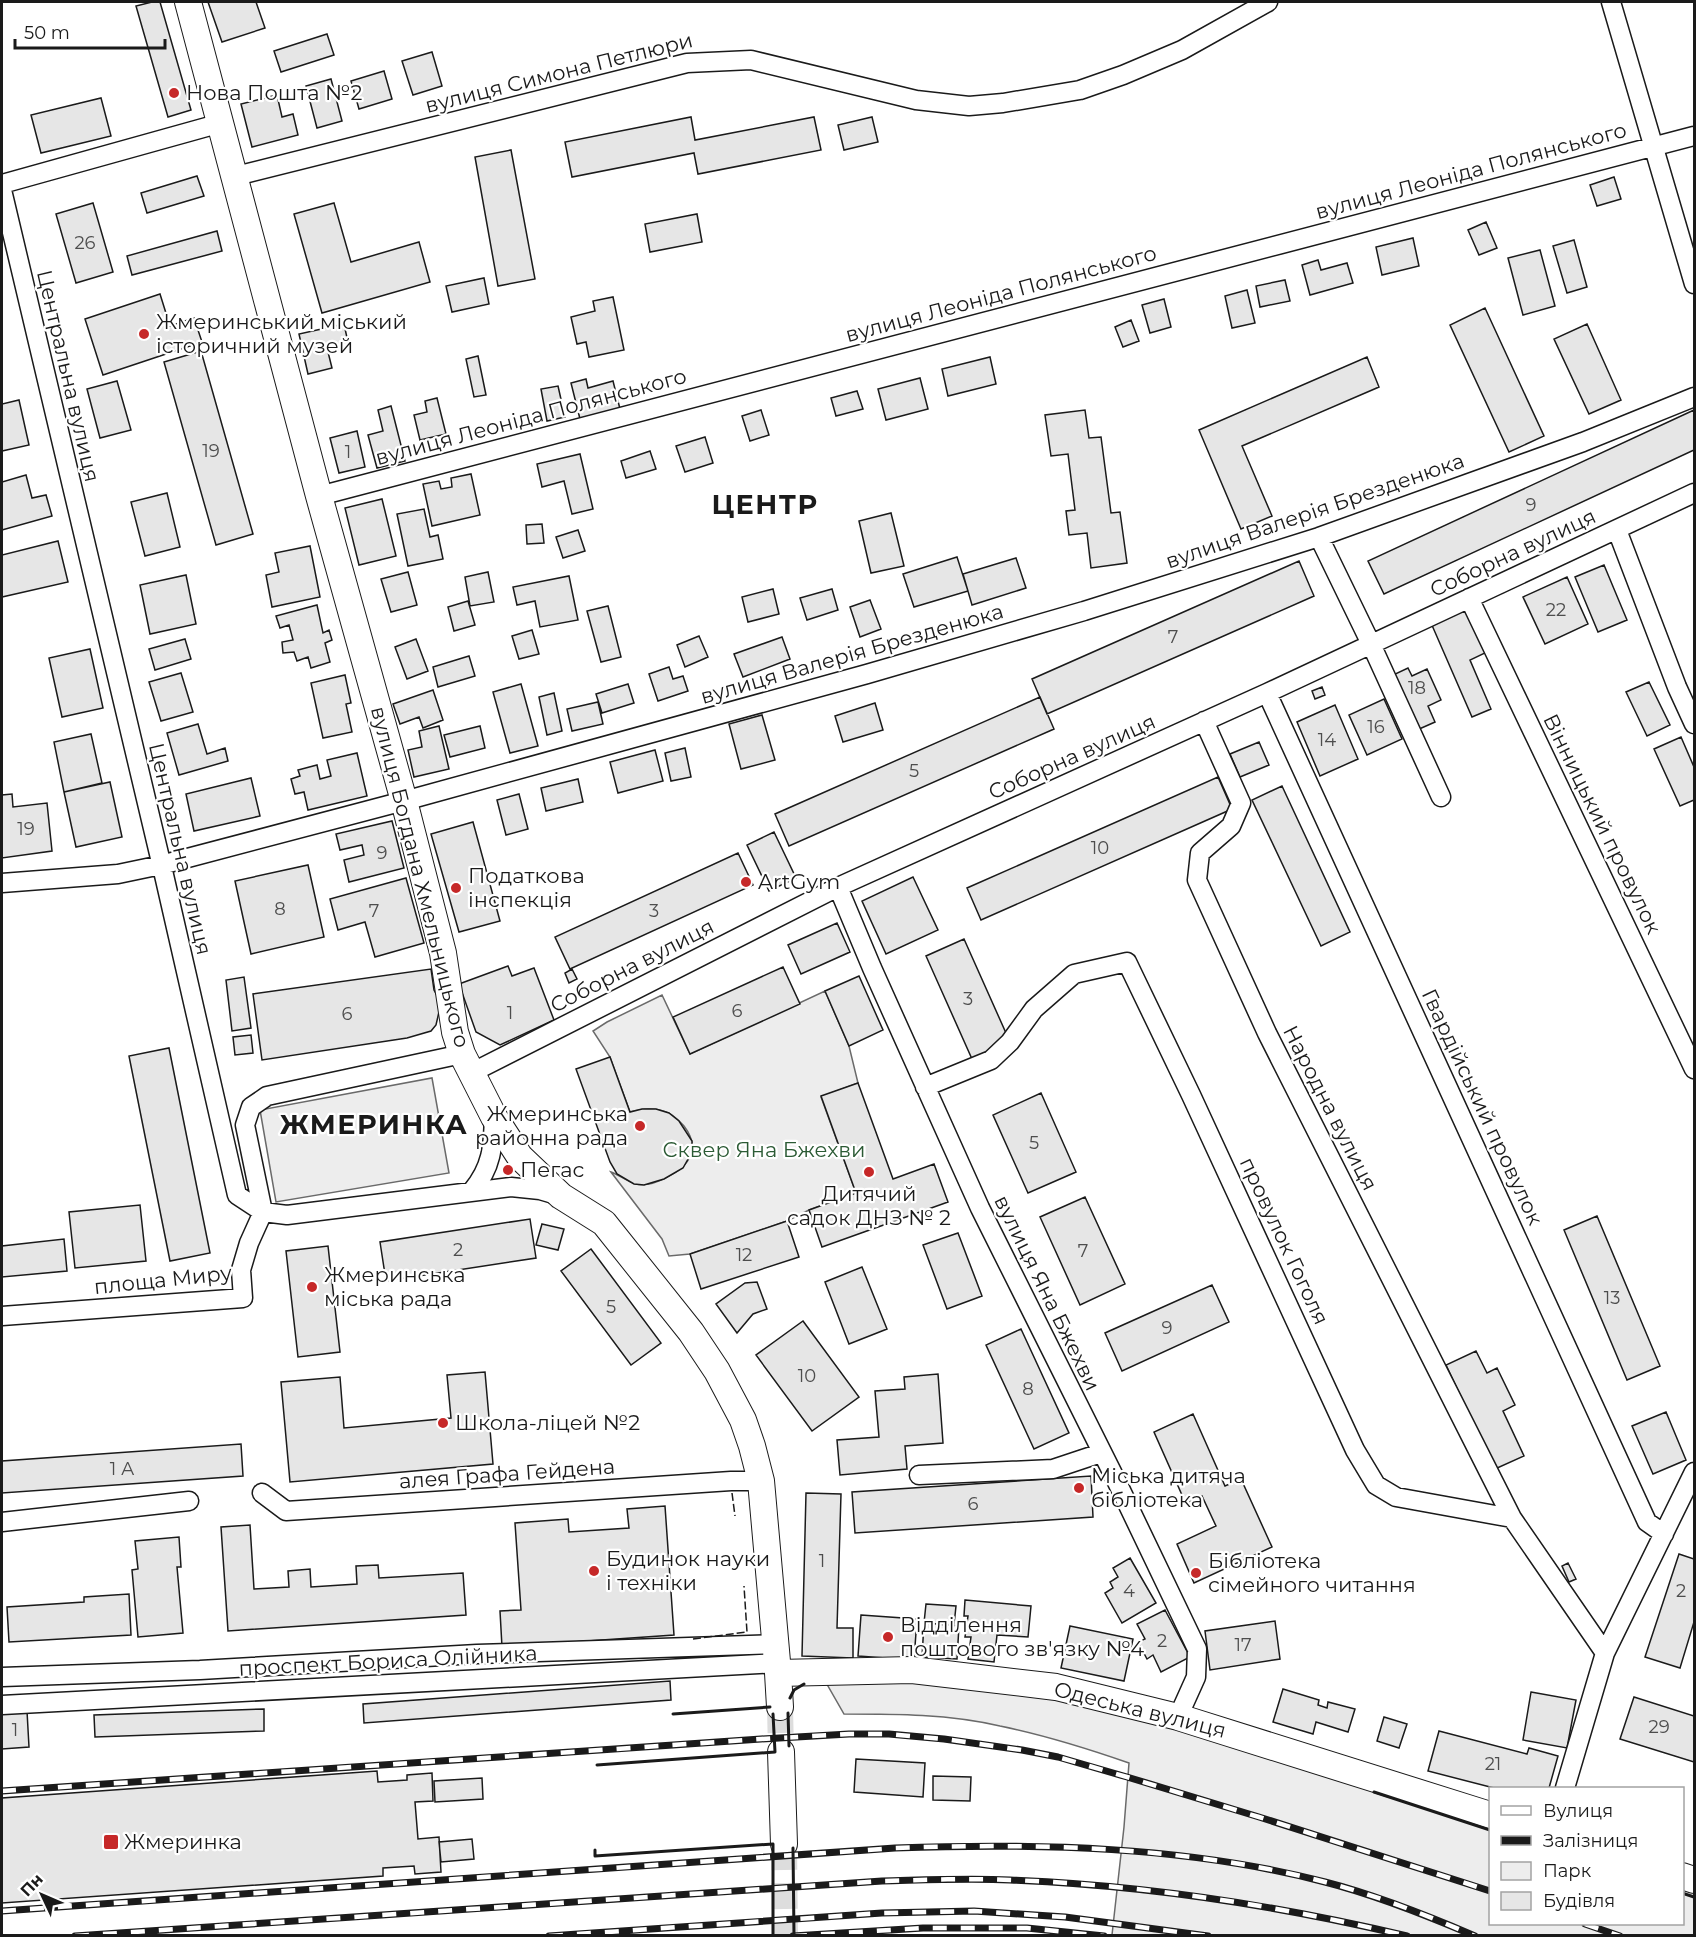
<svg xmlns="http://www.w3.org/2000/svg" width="1696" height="1937" viewBox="0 0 1696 1937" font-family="Montserrat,sans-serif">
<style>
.green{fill:#ededed;stroke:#6a6a6a;stroke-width:1.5}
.building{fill:#e6e6e6;stroke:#1a1a1a;stroke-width:1.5}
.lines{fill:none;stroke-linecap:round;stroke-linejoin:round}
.secondary-tunnel{stroke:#ddd;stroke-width:26;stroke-dasharray:26 13;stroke-linecap:butt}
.street-casing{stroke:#1a1a1a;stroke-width:21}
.secondary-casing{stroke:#1a1a1a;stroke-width:28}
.street{stroke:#fff;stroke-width:18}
.secondary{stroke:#fff;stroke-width:26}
.rail-casing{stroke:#1a1a1a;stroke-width:7}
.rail{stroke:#fff;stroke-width:4.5;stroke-dasharray:14;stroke-linecap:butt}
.fence{stroke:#1a1a1a;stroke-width:1.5;stroke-dasharray:8 3;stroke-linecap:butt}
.wall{stroke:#1a1a1a;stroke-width:3}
.poi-dot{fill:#c62828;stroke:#fff;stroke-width:2}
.labels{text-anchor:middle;stroke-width:4.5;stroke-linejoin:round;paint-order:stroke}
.number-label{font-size:18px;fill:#4d4d4d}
.street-label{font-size:21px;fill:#1a1a1a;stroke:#fff}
.poi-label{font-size:21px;fill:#1a1a1a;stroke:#fff;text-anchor:start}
.park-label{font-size:21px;fill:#2b5a34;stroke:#fff}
.district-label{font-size:27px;font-weight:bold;letter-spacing:1.5px;fill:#1a1a1a;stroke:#fff}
</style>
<rect width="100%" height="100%" fill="#fff"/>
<path class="green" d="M825,991L849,1046L858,1083L821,1097L856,1193L809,1210L787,1221L690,1254L669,1256L662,1239L611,1172C619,1175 628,1182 636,1184C646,1186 658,1182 667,1177C690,1166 701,1148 684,1126C679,1121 673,1114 666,1112C654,1107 642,1109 630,1112L610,1057L593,1031L607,1022L662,995L690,1054Z
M432,1078L449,1173L276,1202L260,1110Z
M820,1672L1056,1687L1490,1815V1924H1682L1683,1876L1694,1880V1935H1112L1124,1827L1129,1763C1086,1748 1044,1735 1000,1726C949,1714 896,1714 844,1714Z"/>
<path class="building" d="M152,2H160L191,110L168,117L136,6Z
M208,2H256L265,28L222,42Z
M327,34L334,55L281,72L274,51Z
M432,52L442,86L413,95L402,61Z
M384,71L392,99L359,109L351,81Z
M331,79L342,121L317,128L306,86Z
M277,95L282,117L293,114L298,135L252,147L241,104Z
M101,98L111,136L41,153L31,115Z
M691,117L695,140L814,117L821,150L698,174L694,153L572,177L565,142Z
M872,117L878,142L844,150L838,125Z
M511,150L535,279L498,286L475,157Z
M197,176L204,196L147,213L141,193Z
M1614,177L1621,199L1597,206L1590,185Z
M93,203L113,272L76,283L56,214Z
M334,203L351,262L419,242L430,282L322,313L294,214Z
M697,214L702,242L650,252L645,224Z
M1486,222L1497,248L1479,255L1468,230Z
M217,231L222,251L132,275L127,256Z
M1413,238L1419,266L1382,275L1376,247Z
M1574,240L1587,287L1567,293L1553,246Z
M1540,250L1555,306L1523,315L1508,258Z
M1318,260L1321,270L1347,263L1353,283L1310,295L1302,265Z
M484,278L489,304L452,312L446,286Z
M1285,280L1290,301L1260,307L1256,286Z
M1247,290L1255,323L1232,328L1225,296Z
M160,294L170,326L194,318L202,342L103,375L85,319Z
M613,297L624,350L589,357L586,342L577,344L571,317L595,311L593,301Z
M1164,299L1171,327L1150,333L1142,305Z
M1485,308L1544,436L1509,452L1450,325Z
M1131,320L1139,341L1123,347L1115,327Z
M344,324L349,347L328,352L332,368L308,374L299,334Z
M1587,324L1621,400L1589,414L1554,339Z
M201,351L253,534L216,545L164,362Z
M478,356L486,395L474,397L466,359Z
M990,357L996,384L948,396L942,369Z
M1367,357L1379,387L1242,446L1272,516L1241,529L1199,430Z
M920,378L928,409L886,420L878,389Z
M586,379L588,388L613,381L620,409L580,419L571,383Z
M117,381L131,430L100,438L87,389Z
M558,386L565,417L547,421L541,389Z
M857,391L863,409L836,416L831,398Z
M437,398L446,434L420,440L414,415L427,412L425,401Z
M19,400L29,445L2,451V404Z
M391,406L405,461L377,468L368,435L383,431L378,410Z
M761,410L769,435L750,441L742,416Z
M1085,410L1089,438L1101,437L1111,513L1120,512L1127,563L1091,568L1087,533L1069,535L1066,511L1075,510L1068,454L1051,456L1045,415Z
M1694,410V450L1384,594L1368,561Z
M357,431L365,467L339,473L330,438Z
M705,437L713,463L685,472L676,446Z
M650,451L656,469L626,478L621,461Z
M580,454L593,509L572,514L564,481L542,487L537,464Z
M471,474L480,515L432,526L423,484L439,481L441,489L452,487L451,478Z
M26,475L32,498L46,495L52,516L2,530V482Z
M167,493L180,547L145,556L131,502Z
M382,499L396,556L359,565L345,508Z
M424,509L430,537L438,535L443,559L408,566L397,514Z
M891,513L904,566L871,573L859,521Z
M542,524L544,543L527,544L526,525Z
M578,530L585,551L563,558L556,537Z
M58,541L68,582L2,597V555Z
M310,546L320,597L272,607L266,575L279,572L275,553Z
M957,557L968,591L914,607L903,574Z
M1016,558L1026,588L972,605L963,574Z
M1299,561L1314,596L1047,714L1032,679Z
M1604,565L1627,620L1598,632L1575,577Z
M408,572L417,605L391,612L381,579Z
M488,572L494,602L470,606L465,577Z
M186,575L196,624L150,634L140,585Z
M569,576L578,620L540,627L535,601L517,605L513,587Z
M1567,577L1588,624L1545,644L1523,597Z
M773,589L779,614L748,622L742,597Z
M832,589L838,610L807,620L800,598Z
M870,600L881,629L860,637L850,607Z
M468,601L475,625L454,631L448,607Z
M317,605L323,633L329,630L332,640L325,643L330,662L311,668L308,657L297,661L294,652L283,653L282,642L293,640L289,625L280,628L276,616Z
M608,606L621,657L601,662L587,611Z
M1466,609L1485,653L1470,660L1491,709L1472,717L1431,623Z
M532,630L539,654L519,659L512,636Z
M699,636L708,657L685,667L677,645Z
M782,637L790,659L743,677L734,654Z
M185,639L191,659L155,670L149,649Z
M416,639L428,671L407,679L395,647Z
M90,649L103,708L62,717L49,658Z
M469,656L475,676L438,687L433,667Z
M669,667L673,679L683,676L688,691L658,701L649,674Z
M1408,668L1412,676L1427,669L1441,700L1428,706L1435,722L1417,730L1393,675Z
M181,673L193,712L161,721L149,682Z
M345,675L351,703L346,704L352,732L323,738L311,683Z
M1649,682L1670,725L1647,736L1626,692Z
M521,684L538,746L510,753L493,692Z
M628,684L634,703L602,713L596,694Z
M1322,687L1325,695L1315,699L1312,691Z
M433,690L443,720L423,728L419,717L400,724L393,704Z
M554,693L562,731L547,735L539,697Z
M1040,697L1054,729L789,846L775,814Z
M1384,699L1402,739L1367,755L1349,715Z
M598,702L603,724L572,731L567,709Z
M875,703L883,730L843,742L835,716Z
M1335,705L1358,759L1320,776L1297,722Z
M762,715L775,760L741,769L729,724Z
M198,724L207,754L225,748L228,761L179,775L167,733Z
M439,726L449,769L414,777L408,750L422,747L419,731Z
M480,726L485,748L450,757L444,735Z
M91,734L102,783L64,792L54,742Z
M1681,737L1694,767V800L1680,806L1654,749Z
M1259,742L1269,765L1240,777L1230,754Z
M685,748L691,777L671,781L665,753Z
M655,750L663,781L618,793L610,762Z
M357,753L367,796L308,810L304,792L295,794L291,779L300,776L298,770L317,765L320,779L331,776L327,760Z
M1218,777L1232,809L981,920L967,888Z
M251,778L260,816L194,831L186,794Z
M578,779L583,802L546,811L541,788Z
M110,782L122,837L76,847L64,792Z
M1282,786L1350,932L1321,946L1252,800Z
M12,794L13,807L47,803L52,851L2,858V795Z
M519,794L528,829L506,835L497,800Z
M392,821L404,868L349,882L344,860L364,855L362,845L340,850L336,834Z
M473,822L500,921L459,932L431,834Z
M774,832L796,878L769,891L747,845Z
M738,853L753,885L570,969L555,937Z
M308,865L324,937L251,954L235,881Z
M913,877L938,930L886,954L862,901Z
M406,878L424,943L375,957L365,922L338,930L330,899Z
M837,923L850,952L801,974L788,945Z
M964,939L1010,1042L972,1059L926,956Z
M508,966L512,976L534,968L554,1020L500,1045L476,1032L459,984Z
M783,967L800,1004L690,1054L673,1017Z
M431,969L434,990L441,1003L436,1025L431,1031L407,1038L262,1060L253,994Z
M572,969L577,979L569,983L565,973Z
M859,976L883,1030L849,1046L825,991Z
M244,977L251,1028L232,1031L226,980Z
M251,1035L253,1053L235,1055L233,1037Z
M169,1048L210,1253L170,1261L129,1056Z
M610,1057L630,1112L642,1109H656L669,1113L679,1121L692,1141V1152L683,1168L664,1179L644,1185L634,1184L617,1174L610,1162L576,1069Z
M858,1083L893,1179L934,1164L948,1202L822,1247L809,1210L856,1193L821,1096Z
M1041,1093L1076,1172L1028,1193L993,1115Z
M1085,1197L1125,1284L1080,1305L1040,1217Z
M140,1205L146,1261L75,1268L69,1212Z
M1597,1216L1660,1366L1627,1380L1564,1230Z
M530,1219L536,1258L386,1281L380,1242Z
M787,1221L799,1257L701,1289L690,1254Z
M542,1224L564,1229L558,1250L536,1245Z
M958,1233L982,1296L947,1309L923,1245Z
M64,1239L67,1271L2,1277V1246Z
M328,1246L340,1352L298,1357L286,1251Z
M591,1249L661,1343L631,1365L561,1271Z
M862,1267L887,1329L849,1344L825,1282Z
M757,1282L767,1309L753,1314L737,1333L716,1304L745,1283Z
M1212,1285L1229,1322L1122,1371L1105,1333Z
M803,1321L859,1397L812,1431L756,1355Z
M1021,1329L1069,1433L1034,1449L986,1345Z
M1476,1351L1487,1373L1497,1368L1515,1405L1503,1411L1524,1456L1495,1469L1446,1365Z
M485,1372L493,1464L290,1482L281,1382L340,1377L344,1428L451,1418L447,1375Z
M938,1374L943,1443L905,1446L907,1469L840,1475L837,1440L879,1437L875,1391L905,1389L904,1377Z
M1666,1412L1686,1460L1653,1474L1632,1426Z
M1193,1414L1225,1486L1241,1479L1272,1547L1194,1583L1177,1544L1216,1526L1202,1496L1186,1504L1154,1432Z
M241,1444L243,1476L2,1493V1461Z
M1091,1476L1093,1517L855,1533L852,1492Z
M806,1493L841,1494L837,1628H853V1658L802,1656Z
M665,1506L674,1635L502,1647L500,1611L521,1610L515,1523L568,1519L569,1532L629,1528L627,1509Z
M250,1525L254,1589L289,1587L288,1571L310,1569L311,1587L357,1584L356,1566L378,1565L379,1578L463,1573L466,1615L228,1631L221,1527Z
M179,1537L181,1567H177L183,1633L138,1637L132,1570L138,1569L135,1541Z
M1679,1554L1694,1559V1622L1680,1668L1645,1657Z
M1130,1558L1156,1603L1122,1623L1105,1593L1113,1588L1110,1582L1118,1577L1113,1568Z
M1568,1563L1576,1579L1569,1582L1562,1566Z
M129,1594L131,1635L9,1642L7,1607L84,1602V1597Z
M965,1600L1031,1606L1028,1637L997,1635L994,1662L968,1659L971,1637H965L968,1616H964Z
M926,1604L956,1606L954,1625L924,1623Z
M1165,1610L1190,1657L1161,1672L1153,1655L1147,1659L1138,1642L1145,1639L1137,1624Z
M861,1615L917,1619L914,1660L858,1656Z
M1275,1621L1280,1659L1210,1670L1205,1631Z
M924,1623L959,1626L957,1659L922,1657Z
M1070,1626L1133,1639L1124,1681L1061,1668Z
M670,1681L671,1700L364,1723L363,1704Z
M1283,1689L1319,1700L1318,1705L1327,1708L1328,1702L1355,1709L1348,1732L1316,1722L1313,1734L1273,1722Z
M1531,1692L1576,1700L1567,1748L1523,1740Z
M1634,1697L1694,1716V1762L1620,1739Z
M264,1709V1731L95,1737L94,1715Z
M27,1711L29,1747L2,1749V1713Z
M1384,1717L1407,1724L1399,1748L1377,1741Z
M1439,1731L1527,1754L1529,1748L1558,1756L1549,1788H1494L1428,1771Z
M856,1759L925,1763L923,1797L854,1792Z
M377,1771L378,1782L407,1780V1775L432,1773L433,1801L415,1802L418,1839L439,1837L441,1872L415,1874L414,1866L383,1868V1876L2,1903V1798Z
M933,1776L971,1777L970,1801L933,1800Z
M482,1778L483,1799L435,1802L434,1781Z
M472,1839L474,1859L441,1862L439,1842Z"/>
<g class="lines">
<path class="secondary-tunnel" d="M780,1707L781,1752
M784,1844L785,1936"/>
<g class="street-casing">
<path id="street" d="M1611,2L1694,284
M236,176L687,63L751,60L916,100L969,106L1003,103L1080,90L1123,75L1182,50L1268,2
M2,184L221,123
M2,190L164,875L237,1195L263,1212L287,1215L511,1187L540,1190L557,1195
M319,496L1694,136
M1617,530L1677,687L1694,724
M1319,537L1371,644L1441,797
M1469,598L1694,1069
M1267,693L1647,1522L1664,1534
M1204,721L1241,803L1231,826L1200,853L1197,880L1267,1033L1512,1518L1605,1653
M2,883L118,874L161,865L415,798L867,674L1084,611L1319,537L1583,442L1694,397
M838,887L872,968L980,1208L1116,1480L1197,1649L1196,1677L1178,1717
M473,1072L838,887L1267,693L1694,493
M925,1087L991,1060L1010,1042L1034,1009L1074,974L1127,962L1191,1095L1355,1450L1376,1485L1396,1497L1512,1518
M472,1191C492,1167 493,1147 494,1117
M2,1316L243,1298L241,1270L249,1243L263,1212L245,1125L251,1107L267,1096L462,1054
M919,1475L1053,1469L1101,1453
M262,1493L286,1511L731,1481H761
M2,1522L189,1501
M2,1677L200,1670L477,1654L776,1644
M2,1705L778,1663
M1565,1788L1605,1653L1694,1472"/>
</g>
<g class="secondary-casing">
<path id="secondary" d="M188,2L319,496L404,801L443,953L455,1032L462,1054L494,1117L520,1157L561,1196L604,1223L691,1332L717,1371L743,1420L752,1446L761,1481L778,1673L780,1707
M778,1673L912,1670L1056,1687L1178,1717L1490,1815
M781,1752L784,1844
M1682,1876L1694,1880"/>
</g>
<use href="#street" class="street"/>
<use href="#secondary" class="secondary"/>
<g class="rail-casing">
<path id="rail" d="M2,1791L761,1739L849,1734H889L944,1739L1022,1750L1058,1757L1127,1777L1259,1817L1490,1891
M2,1911L895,1848C1037,1843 1187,1846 1325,1882C1376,1895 1426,1915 1475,1936
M1585,1924L1620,1936
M75,1936L882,1881C925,1880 967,1878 1010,1880C1145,1885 1276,1905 1407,1936
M549,1936L882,1913L974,1911L1065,1917L1208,1936
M793,1936L923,1928H1027L1104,1936"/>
</g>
<use href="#rail" class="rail"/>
<path class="fence" d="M732,1493L735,1516
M693,1639L747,1632L744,1586"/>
<path class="wall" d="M790,1698L794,1690L804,1684
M788,1713L789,1746
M673,1714L770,1707
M597,1765L775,1752L773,1714
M1374,1792L1490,1830
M793,1848L794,1936
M595,1850V1856L773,1844V1936
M1682,1893L1694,1897"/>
</g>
<g class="poi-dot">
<circle cx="174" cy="93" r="6"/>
<circle cx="144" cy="334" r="6"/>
<circle cx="746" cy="882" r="6"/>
<circle cx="456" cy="888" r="6"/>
<circle cx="640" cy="1126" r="6"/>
<circle cx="508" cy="1170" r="6"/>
<circle cx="869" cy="1172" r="6"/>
<circle cx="312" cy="1287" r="6"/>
<circle cx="443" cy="1423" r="6"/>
<circle cx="1079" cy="1488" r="6"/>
<circle cx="594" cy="1571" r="6"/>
<circle cx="1196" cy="1573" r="6"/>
<circle cx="888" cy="1637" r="6"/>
<rect x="103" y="1834" width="16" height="16" rx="3"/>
</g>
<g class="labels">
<g class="number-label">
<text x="85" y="249">26</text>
<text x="211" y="457">19</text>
<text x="348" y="458">1</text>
<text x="1531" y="511">9</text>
<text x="1556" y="616">22</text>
<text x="1173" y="643">7</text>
<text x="1417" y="694">18</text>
<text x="1376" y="733">16</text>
<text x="1327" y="746">14</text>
<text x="914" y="777">5</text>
<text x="26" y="835">19</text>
<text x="1100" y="854">10</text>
<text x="382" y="859">9</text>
<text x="280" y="915">8</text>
<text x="374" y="917">7</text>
<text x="654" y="917">3</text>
<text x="968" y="1005">3</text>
<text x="737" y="1017">6</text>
<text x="510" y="1019">1</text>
<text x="347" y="1020">6</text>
<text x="1034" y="1149">5</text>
<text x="458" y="1256">2</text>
<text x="1083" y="1257">7</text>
<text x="744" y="1261">12</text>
<text x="1612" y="1304">13</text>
<text x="611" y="1313">5</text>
<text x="1167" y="1334">9</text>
<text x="807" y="1382">10</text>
<text x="1028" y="1395">8</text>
<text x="122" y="1475">1 А</text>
<text x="973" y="1510">6</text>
<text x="822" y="1567">1</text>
<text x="1129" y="1597">4</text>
<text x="1681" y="1597">2</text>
<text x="1162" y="1647">2</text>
<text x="1243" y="1651">17</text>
<text x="1659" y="1733">29</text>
<text x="15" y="1736">1</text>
<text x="1493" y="1770">21</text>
</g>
<g class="street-label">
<text transform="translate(559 73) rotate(-14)" y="7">вулиця Симона Петлюри</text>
<text transform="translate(1471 171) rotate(-15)" y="7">вулиця Леоніда Полянського</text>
<text transform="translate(1001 294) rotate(-15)" y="7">вулиця Леоніда Полянського</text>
<text transform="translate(68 376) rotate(77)" y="7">Центральна вулиця</text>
<text transform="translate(531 417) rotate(-15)" y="7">вулиця Леоніда Полянського</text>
<text transform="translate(1315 511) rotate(-19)" y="7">вулиця Валерія Брезденюка</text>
<text transform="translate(1513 553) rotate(-25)" y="7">Соборна вулиця</text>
<text transform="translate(852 654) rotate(-16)" y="7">вулиця Валерія Брезденюка</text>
<text transform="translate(1072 757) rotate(-24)" y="7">Соборна вулиця</text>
<text transform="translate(1602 824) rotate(64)" y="7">Вінницький провулок</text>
<text transform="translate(180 849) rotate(77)" y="7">Центральна вулиця</text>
<text transform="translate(420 877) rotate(76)" y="7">вулиця Богдана Хмельницького</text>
<text transform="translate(632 966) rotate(-27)" y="7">Соборна вулиця</text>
<text transform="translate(1482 1107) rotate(65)" y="7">Гвардійський провулок</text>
<text transform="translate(1330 1108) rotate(63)" y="7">Народна вулиця</text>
<text transform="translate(1284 1241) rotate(65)" y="7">провулок Гоголя</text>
<text transform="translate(163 1280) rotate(-6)" y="7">площа Миру</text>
<text transform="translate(1047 1293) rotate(64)" y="7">вулиця Яна Бжехви</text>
<text transform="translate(507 1474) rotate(-4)" y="7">алея Графа Гейдена</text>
<text transform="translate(388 1661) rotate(-3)" y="7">проспект Бориса Олійника</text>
<text transform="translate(1140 1710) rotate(14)" y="7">Одеська вулиця</text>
</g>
<g class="poi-label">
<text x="186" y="100">Нова Пошта №2</text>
<text x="156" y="329">Жмеринський міський<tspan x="156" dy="24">історичний музей</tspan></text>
<text x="468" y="883">Податкова<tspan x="468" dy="24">інспекція</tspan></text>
<text x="758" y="889">ArtGym</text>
<text x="628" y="1121" text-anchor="end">Жмеринська<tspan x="628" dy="24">районна рада</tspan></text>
<text x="520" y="1177">Пегас</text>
<text x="869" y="1201" text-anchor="middle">Дитячий<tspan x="869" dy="24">садок ДНЗ № 2</tspan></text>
<text x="324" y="1282">Жмеринська<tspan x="324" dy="24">міська рада</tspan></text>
<text x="455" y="1430">Школа-ліцей №2</text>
<text x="1091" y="1483">Міська дитяча<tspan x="1091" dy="24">бібліотека</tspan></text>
<text x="606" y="1566">Будинок науки<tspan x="606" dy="24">і техніки</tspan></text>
<text x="1208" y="1568">Бібліотека<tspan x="1208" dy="24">сімейного читання</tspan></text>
<text x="900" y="1632">Відділення<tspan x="900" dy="24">поштового зв'язку №4</tspan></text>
<text x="124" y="1849">Жмеринка</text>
</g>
<g class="park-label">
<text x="764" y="1157">Сквер Яна Бжехви</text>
</g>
<g class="district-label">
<text x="765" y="514">ЦЕНТР</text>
<text x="374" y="1134">ЖМЕРИНКА</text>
</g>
</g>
<rect width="1696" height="1937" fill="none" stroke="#1a1a1a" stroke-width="6"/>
<rect x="1489" y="1787" width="195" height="138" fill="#ffffff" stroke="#a3a3a3" stroke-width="1.5"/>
<rect x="1501" y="1806" width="30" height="9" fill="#ffffff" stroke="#a3a3a3" stroke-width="1.5"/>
<text x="1543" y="1817" font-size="18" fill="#1a1a1a">Вулиця</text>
<rect x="1501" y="1836" width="30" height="9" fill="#1a1a1a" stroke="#a3a3a3" stroke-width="1.5"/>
<text x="1543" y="1847" font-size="18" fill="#1a1a1a">Залізниця</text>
<rect x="1501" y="1862" width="30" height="18" fill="#ededed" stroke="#a3a3a3" stroke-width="1.5"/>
<text x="1543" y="1877" font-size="18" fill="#1a1a1a">Парк</text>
<rect x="1501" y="1892" width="30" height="18" fill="#e6e6e6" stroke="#a3a3a3" stroke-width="1.5"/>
<text x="1543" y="1907" font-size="18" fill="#1a1a1a">Будівля</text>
<g transform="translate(42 1895) rotate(314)" stroke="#ffffff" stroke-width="4.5" paint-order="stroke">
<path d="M0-4.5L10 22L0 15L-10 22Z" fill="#1a1a1a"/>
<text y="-9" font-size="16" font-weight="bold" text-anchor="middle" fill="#1a1a1a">Пн</text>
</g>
<path d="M15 39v9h150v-9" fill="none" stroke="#1a1a1a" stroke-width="3"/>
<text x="24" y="39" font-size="18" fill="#1a1a1a" stroke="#ffffff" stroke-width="4.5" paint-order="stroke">50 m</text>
</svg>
